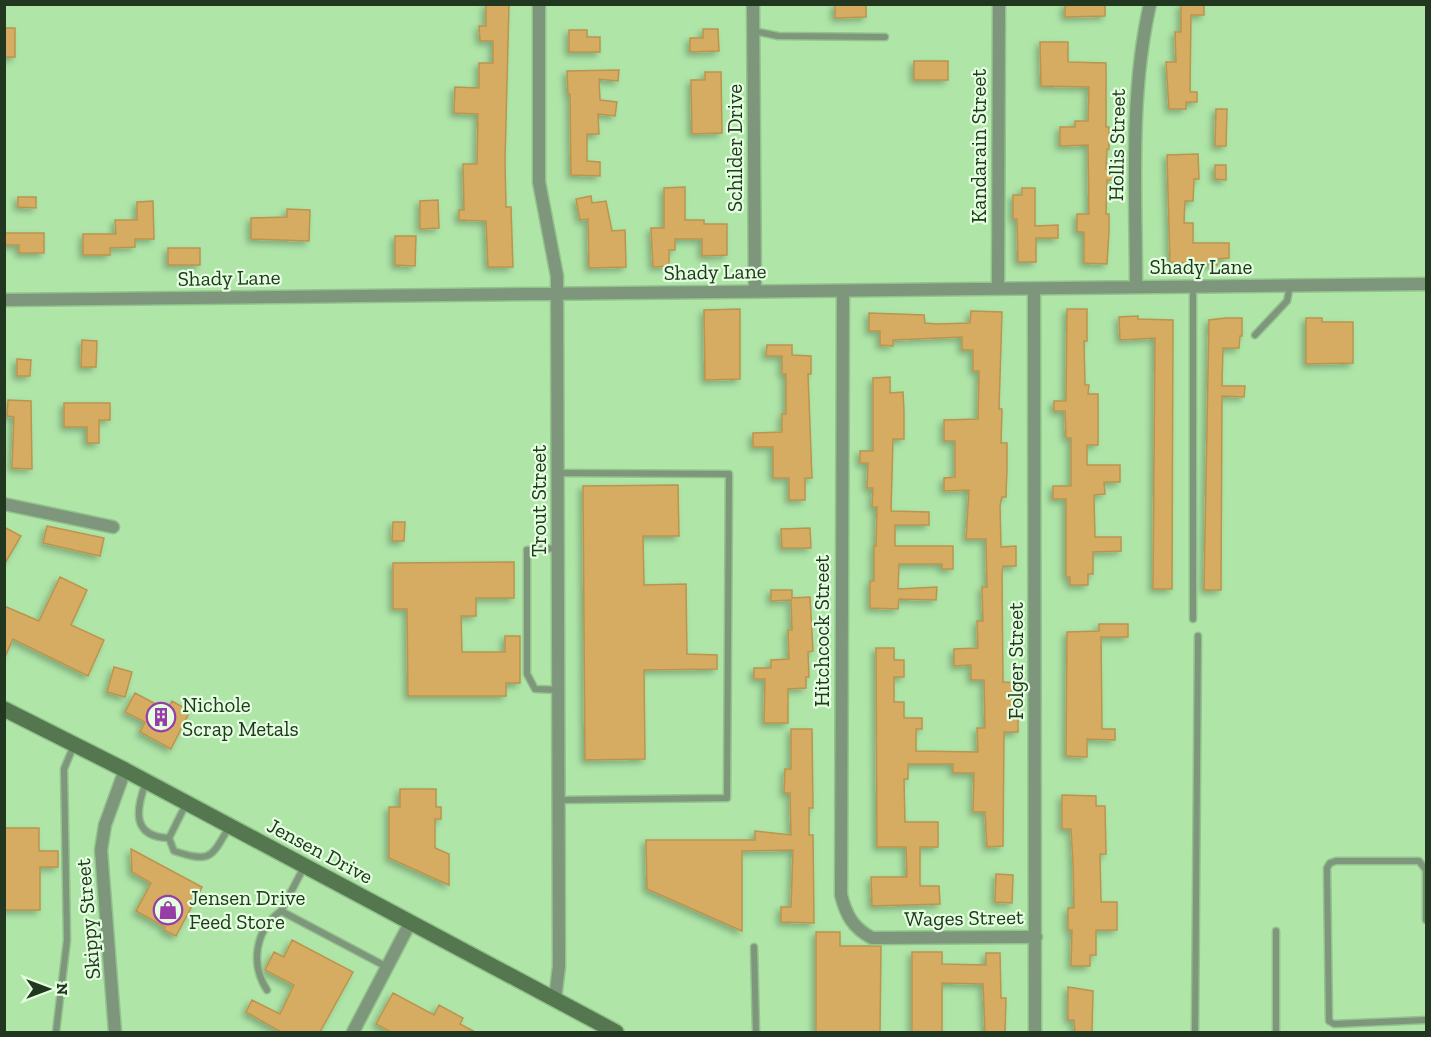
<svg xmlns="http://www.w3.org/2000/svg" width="1431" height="1037" viewBox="0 0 1431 1037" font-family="'Zilla Slab',serif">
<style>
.building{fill:#d5ac62;stroke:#bb954d;stroke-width:1.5;filter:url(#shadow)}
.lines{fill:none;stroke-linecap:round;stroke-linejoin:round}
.lane-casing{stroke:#93c38d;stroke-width:9}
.street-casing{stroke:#93c38d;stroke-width:15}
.secondary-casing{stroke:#93c38d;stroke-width:18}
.lane{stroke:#7e967b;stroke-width:6}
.street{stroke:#7e967b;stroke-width:12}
.secondary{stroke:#557750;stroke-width:15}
.labels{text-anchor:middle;stroke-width:4.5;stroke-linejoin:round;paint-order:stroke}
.street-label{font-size:21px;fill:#22371f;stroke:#e3ffdf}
.poi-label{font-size:21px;fill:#22371f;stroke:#e3ffdf;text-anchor:start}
</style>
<defs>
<filter id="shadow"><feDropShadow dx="-3.5" dy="3.5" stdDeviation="3" flood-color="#0004"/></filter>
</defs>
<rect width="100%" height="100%" fill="#afe6a8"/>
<path class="building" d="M486,4H509L505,161L506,207H511L513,267H488L486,221L459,220V210H464L463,164H477L478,114L454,113L455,87L479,88V63H493V41H480L479,26H486Z
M835,4H866V17L835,18Z
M1065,4H1105V16L1065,17Z
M1181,4H1204V15H1191L1190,92H1197V102H1186V109H1169L1166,62H1176L1175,32H1181Z
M4,28H15V57H4Z
M703,29H718L719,51L690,52V38H703Z
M569,30H587V37H600V52H569Z
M1040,42H1068V62L1106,63V127H1109V149H1107L1106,169H1113V180H1107L1106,214H1109V231L1107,264L1084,263V232H1077V214H1089L1088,145L1060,146V127H1075V121H1088L1089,87L1041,86Z
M914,61H948V80H914Z
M619,70L618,81L599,79L600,100L617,102L615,116L598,114L599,134H587V161L600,162V176L571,175L570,94H568L567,71Z
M705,72H721L722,133L692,134L691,80H705Z
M1216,109H1227L1226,146H1215Z
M1198,154L1199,179H1194L1193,201H1185L1184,223H1193V243H1229V258L1217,259V265L1170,262L1167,155Z
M1215,165H1226V180L1215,179Z
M685,187V220H704V224H727V255L702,256V239H675V250H669V266L653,267L651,228H664V188Z
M1022,188H1035V226L1058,225V238H1036V262H1018L1017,219H1013V195H1022Z
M591,196L592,203L606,201L612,231L625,230L626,267L589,268L588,219L580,220L576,199Z
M18,197H36V208L18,207Z
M438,200L439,228L420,229V201Z
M153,201L154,239H135V247L110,248V255H83V234H116L115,220H137V202Z
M287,209L310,210L309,241L251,239V218L287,217Z
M4,233H44V253H19V245H4Z
M395,236H416L415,266L395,265Z
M168,248H200V265H168Z
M740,309V379L705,380L704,310Z
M1067,309H1087V341H1084L1085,385H1089L1088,394H1098V445H1087V465H1120V482H1104L1105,494L1094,495L1095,537H1121V551L1093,552V574H1088V585H1070V577H1066V499H1053V486H1071V438H1066L1065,411H1054V401H1066Z
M971,311L1002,312L999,409H1002L1001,443H1007V468L1006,497H1002L1000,505L1001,547L1016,546V566H1003L1002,573L1003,682L1018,683V732H1004L1003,846L987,847L985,812H973L974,773H953V764H908V779H904L905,822H938V847H920V886H939L940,904L872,906L871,877H907L906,847H877L876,648H894V660H904V677H894V702H904V718H922V729H916V751L978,752L977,728H985L984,680H971V665L954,666V649L978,648L977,621H983L982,587H987L986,539H966L969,490L944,491V478L955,477V441H944V420L978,419L979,371H973V350H962V337L893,340V346L880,345V331H869V313L924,315L925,323L936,324L970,323Z
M1138,316V319L1173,320L1172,589H1153L1155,338L1120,340L1119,317Z
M1226,318H1242V336H1240L1239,348H1223L1222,386H1245L1244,397L1222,396L1221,590H1204L1209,320Z
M1306,318H1322V322H1353V363L1306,364Z
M82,340L97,341L96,367H81Z
M767,345H792V355L811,356V374H808L812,478H805V500H789V478H773V447H753V433L782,432V414H786V374H782V356H766Z
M17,359L31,360L30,376H17Z
M890,377V393L903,392L904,411V439H893L891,511L929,512V525H895V546H953V569H942V564H899L898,589L937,587L936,600L899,599L898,609L870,608V581H874V546H876L877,507H872L873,488H867L868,463H860V451H873V378Z
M8,400L31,401L32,469L12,468L14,417L7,416Z
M64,403H110V420H99V443H87V427H64Z
M678,485L679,536H643L644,585L686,584L687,654L717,655V669L644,670L645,759L585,760L583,486Z
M393,522H405L404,541H392Z
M47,526L104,538L100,556L43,543Z
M4,527L21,536L4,565Z
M810,528L811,548H782L781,529Z
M514,562V598H476V616H461L462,652H505V636H520V683H506V696H408L407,609H393V563Z
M60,577L87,590L71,625L104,640L88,676L13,639L4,659V606L39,621Z
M771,590H792V598L810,597L813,651L808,652L809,677H806V688L788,689V723H764L765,679H754V668H771V660L789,659L788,630H792L791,600L771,601Z
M1099,624H1128V637H1101L1102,729H1115V740L1087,739V757L1066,756L1067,632L1099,631Z
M114,667L132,672L125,697L107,692Z
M135,693L167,710L172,701L190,711L171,749L140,732L145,722L125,712Z
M791,729H812L813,808H809V835H813L814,923L781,922V907H791L793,850L742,851V931L647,889L646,840H755V831L791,835L790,793H784L785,769H791Z
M400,789H436V807H441V819H435V848L449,854V885L389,858V807H400Z
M1062,795L1096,796V806H1105L1106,854H1100L1101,902H1117V930H1096V955H1090V966H1071L1072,930H1068V908H1074L1073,862L1071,829H1062Z
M4,828H39V851H58V867H40V910H4Z
M131,849L202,887L176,936L164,930L165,927L136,911L151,883L132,872Z
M996,874L1013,875L1012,903L995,902Z
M816,932H840V946H881L880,1032H816Z
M292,940L353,972L320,1032H281L246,1012L252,1000L280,1014L294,985L265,970L274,952L284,957Z
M912,952H942V964L986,965V953H1000L1001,998H1006L1005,1032H985L983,984L942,983V1032H912Z
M1068,987L1093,991L1092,1032H1075L1074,1020H1068Z
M393,993L434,1015L439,1005L463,1018L460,1024L475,1032H391L376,1024Z"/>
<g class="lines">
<g class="lane-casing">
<path id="lane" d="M754,31L778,36L885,37
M1255,335L1287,301L1290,286
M559,473L729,474L727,798L559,800
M559,548L527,550V674L535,689L559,690
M1193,619V287
M146,782C136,809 131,837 169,838
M186,804L169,838L174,851C211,863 211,858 229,827
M304,867L281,911L387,967
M1426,920V870L1419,861H1336L1330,863L1327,868L1329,1021L1334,1024L1426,1020
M1276,931V1032
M754,947L756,1032
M267,990C250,964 255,930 281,911
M56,1032L67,940L64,769L74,745
M1195,1032L1198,636"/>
</g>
<g class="street-casing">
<path id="street" d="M539,4V182L557,276L559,966L555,999
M753,4L755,291
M1136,286C1136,192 1129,97 1150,4
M998,288L999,4
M1034,289L1035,1032
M843,291L841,895C846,915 853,928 872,938L1036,937
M4,300L1426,284
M4,504L113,527
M115,1032L101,850L105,825L125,770
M353,1032L410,923"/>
</g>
<g class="secondary-casing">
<path id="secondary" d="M4,709L125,770L616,1032"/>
</g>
<use href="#lane" class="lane"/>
<use href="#street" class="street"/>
<use href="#secondary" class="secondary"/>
</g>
<defs>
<g id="building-ring" transform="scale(1.5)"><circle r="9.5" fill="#e3ffdf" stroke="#983da7" stroke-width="1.5"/><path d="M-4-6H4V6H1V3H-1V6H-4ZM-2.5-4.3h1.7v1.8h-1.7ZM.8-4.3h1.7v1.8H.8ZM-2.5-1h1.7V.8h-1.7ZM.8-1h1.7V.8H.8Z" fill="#983da7"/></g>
<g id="shop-ring" transform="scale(1.5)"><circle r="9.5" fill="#e3ffdf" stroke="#983da7" stroke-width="1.5"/><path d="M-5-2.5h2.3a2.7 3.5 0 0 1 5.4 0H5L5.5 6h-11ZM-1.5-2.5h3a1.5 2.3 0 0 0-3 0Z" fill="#983da7"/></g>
</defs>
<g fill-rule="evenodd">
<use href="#building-ring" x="161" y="717"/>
<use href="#shop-ring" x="168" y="910"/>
</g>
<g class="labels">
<g class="street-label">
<text transform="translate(1117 145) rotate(-89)" y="7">Hollis Street</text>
<text transform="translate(979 146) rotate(-90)" y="7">Kandarain Street</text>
<text transform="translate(735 148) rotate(-90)" y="7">Schilder Drive</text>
<text x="1201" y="274">Shady Lane</text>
<text transform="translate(715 272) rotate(-1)" y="7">Shady Lane</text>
<text transform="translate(229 278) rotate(-1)" y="7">Shady Lane</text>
<text transform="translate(539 501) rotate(-90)" y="7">Trout Street</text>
<text transform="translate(822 631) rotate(-90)" y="7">Hitchcock Street</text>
<text transform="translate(1016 661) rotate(-90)" y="7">Folger Street</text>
<text transform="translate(320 851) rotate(28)" y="7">Jensen Drive</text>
<text transform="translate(964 918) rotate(-1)" y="7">Wages Street</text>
<text transform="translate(88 919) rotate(-95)" y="7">Skippy Street</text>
</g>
<g class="poi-label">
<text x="182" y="712">Nichole<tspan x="182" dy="24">Scrap Metals</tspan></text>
<text x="189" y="905">Jensen Drive<tspan x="189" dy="24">Feed Store</tspan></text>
</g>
</g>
<rect width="1431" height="1037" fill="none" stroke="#22371f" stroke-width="12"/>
<g transform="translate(48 989) rotate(90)" stroke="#e3ffdf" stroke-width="4.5" paint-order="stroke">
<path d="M0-4.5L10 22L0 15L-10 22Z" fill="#22371f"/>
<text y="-9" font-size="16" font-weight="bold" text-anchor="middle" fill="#22371f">N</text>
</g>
</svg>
